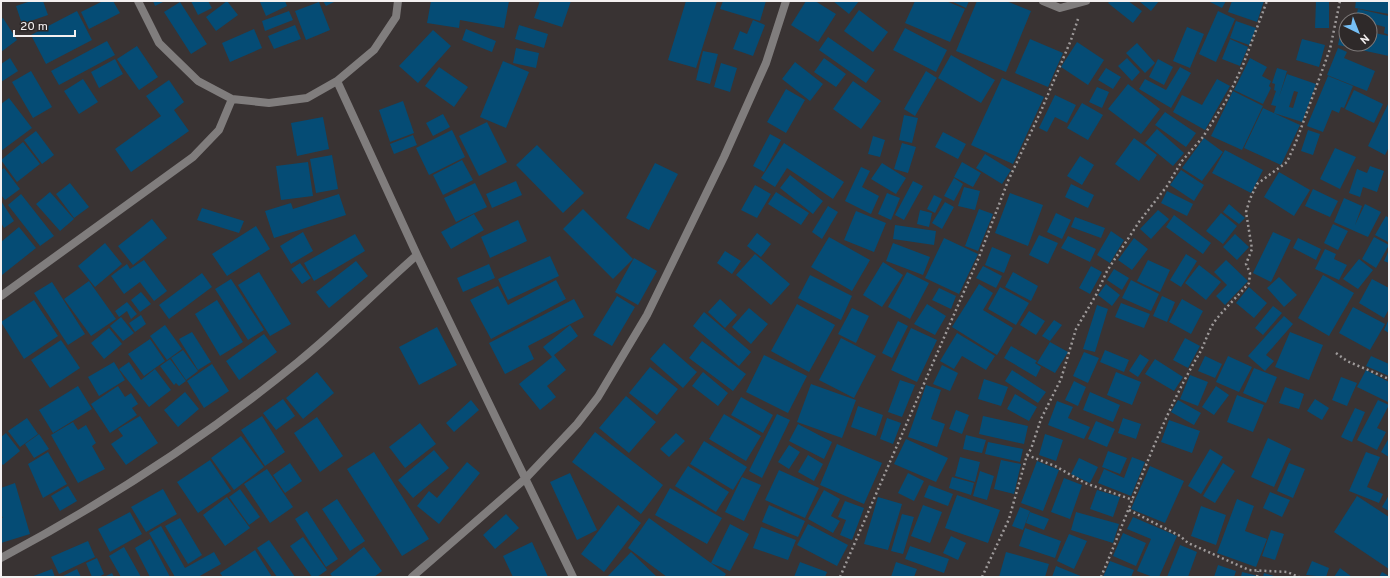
<svg xmlns="http://www.w3.org/2000/svg" width="1390" height="578" viewBox="0 0 1390 578" font-family="Overpass,sans-serif">
<style>
.building{fill:#054c75;fill-rule:evenodd}
.lines{fill:none;stroke-linecap:round;stroke-linejoin:round}
.path{stroke:#9e9a9a;stroke-width:2.5;stroke-dasharray:2 3;stroke-linecap:butt}
.minor{stroke:#807d7d;stroke-width:8}
</style>
<rect width="100%" height="100%" fill="#393333"/>
<path class="building" d="M31,1H43L48,15L22,24L16,6Z
M103,1H113L120,13L89,29L81,12Z
M153,1H165L155,6Z
M191,1H208L212,8L198,15Z
M227,1L238,15L216,31L206,17Z
M262,1H285L287,6L266,16L260,2Z
M323,1H336L326,6Z
M431,1H509L504,28L460,20L459,28L427,23Z
M540,1H571L562,27L534,18Z
M686,1H717L696,68L668,60Z
M723,1H766L760,21L720,9Z
M806,1H815L836,14L818,42L791,25Z
M833,1H859L849,14Z
M915,1H946L965,9L950,42L905,23Z
M951,1H969L966,8Z
M977,1H1006L1031,11L1006,72L956,51Z
M1110,1H1128L1142,11L1133,23L1108,3Z
M1139,1H1159L1151,11Z
M1208,1H1226L1222,8Z
M1232,1H1264L1257,22L1228,12Z
M1316,1H1329V28H1315Z
M1356,1H1389V14L1355,8Z
M180,2L207,44L191,54L164,12Z
M319,2L330,30L306,40L295,11Z
M1358,9L1389,16V35L1384,33L1385,27L1370,23V20H1355Z
M859,10L888,32L873,52L844,31Z
M77,11L92,40L46,64L31,35Z
M289,11L293,20L265,31L262,21Z
M1218,11L1235,19L1216,62L1199,54Z
M3,18L17,40L1,52V19Z
M753,20L765,25L753,56L733,49L740,31L747,34Z
M1236,21L1256,28L1249,45L1230,38Z
M295,25L301,39L274,49L268,36Z
M519,25L548,34L544,48L515,39Z
M1342,26L1346,27V44H1370V32L1389,36V56L1338,45Z
M1187,27L1204,34L1190,68L1173,61Z
M905,28L947,50L936,72L893,50Z
M254,29L262,48L230,62L222,43Z
M466,29L496,41L492,52L462,40Z
M433,30L451,46L418,83L399,66Z
M828,37L875,70L866,83L819,50Z
M1030,39L1063,53L1048,87L1015,73Z
M1230,39L1248,47L1240,66L1222,59Z
M1302,39L1325,45L1319,67L1296,60Z
M107,41L115,55L59,85L51,71Z
M1077,42L1104,60L1088,85L1061,67Z
M1137,43L1155,63L1145,73L1126,53Z
M137,46L158,77L139,90L117,59Z
M516,48L539,53L536,68L513,63Z
M1338,48L1347,52L1344,58L1375,71L1367,91L1327,75Z
M703,51L718,54L710,84L696,80Z
M951,55L995,80L981,103L938,78Z
M10,58L18,71L1,82V64Z
M824,58L846,74L836,87L814,72Z
M1127,58L1140,72L1132,81L1118,66Z
M1250,58L1267,67L1262,76L1271,81L1269,86L1271,88L1263,104L1234,90Z
M115,59L123,74L99,88L91,72Z
M1158,59L1173,67L1164,85L1149,77Z
M503,61L529,72L506,128L480,117Z
M795,62L823,84L810,101L782,79Z
M721,63L737,68L730,92L714,87Z
M439,67L468,87L454,107L425,86Z
M1180,67L1191,73L1171,108L1139,89L1145,79L1166,90Z
M1106,68L1121,77L1113,89L1098,80Z
M1277,68L1287,71L1279,97L1287,74L1316,84L1302,122L1274,113L1276,106L1271,105L1276,91L1274,90L1275,84L1272,83ZM1294,91L1298,92L1293,108L1289,107Z
M31,71L52,107L33,118L12,82Z
M926,71L937,78L915,116L904,109Z
M1328,76L1353,86L1344,108L1341,107L1339,113L1332,110L1323,132L1307,126Z
M1002,78L1044,97L1013,164L971,145Z
M83,79L98,102L79,114L64,91Z
M1217,79L1230,86L1205,130L1173,112L1182,95L1202,105Z
M169,80L184,102L174,110L189,131L131,172L115,149L161,116L146,96Z
M853,81L881,101L861,129L833,109Z
M1128,84L1160,109L1141,134L1108,109Z
M1097,87L1109,92L1102,108L1089,102Z
M786,89L805,100L786,133L767,122Z
M1354,90L1383,104L1374,123L1345,109Z
M1233,91L1263,106L1242,150L1211,136Z
M1055,95L1076,105L1067,123L1055,117L1047,132L1039,128Z
M9,98L32,128L1,151V104Z
M403,101L414,133L390,142L379,110Z
M1389,102V147L1385,155L1368,146Z
M1082,103L1103,115L1088,140L1067,128Z
M1263,108L1300,125L1281,165L1244,148Z
M1165,112L1196,133L1186,147L1155,125Z
M443,114L450,127L433,136L426,123Z
M904,115L918,118L912,143L899,140Z
M323,117L329,149L297,156L291,123Z
M487,122L507,162L479,176L459,136Z
M1157,129L1184,153L1173,166L1145,143Z
M452,130L465,157L429,175L416,148Z
M1308,130L1320,134L1313,155L1301,151Z
M36,131L54,155L42,164L24,140Z
M943,132L966,144L958,159L935,147Z
M770,134L781,140L764,172L753,166Z
M413,135L417,145L394,154L390,144Z
M873,136L885,140L880,157L868,154Z
M1134,138L1157,155L1139,181L1115,164Z
M1204,138L1223,152L1202,181L1182,168Z
M23,142L40,164L17,182L1,160Z
M784,143L844,182L833,199L787,168L775,187L761,178Z
M902,143L916,147L908,173L894,169Z
M537,145L584,193L563,213L516,165Z
M1335,148L1356,157L1340,189L1320,179Z
M1225,150L1263,170L1251,193L1212,173Z
M985,154L1011,170L1002,184L976,168Z
M332,155L338,189L316,193L310,159Z
M1080,156L1094,165L1082,185L1067,176Z
M462,160L473,180L443,195L433,175Z
M308,162L313,196L281,200L276,166Z
M962,162L981,173L973,187L954,177Z
M655,163L678,174L649,230L626,218Z
M882,163L906,178L896,194L871,179Z
M1370,166L1384,171L1377,192L1363,187L1360,197L1349,193L1357,169L1367,173Z
M861,167L870,171L862,187L879,196L871,214L845,201Z
M4,168L20,189L5,200L1,195V170Z
M1181,170L1204,185L1194,201L1170,185Z
M1279,172L1310,190L1294,216L1264,197Z
M790,175L823,201L813,214L780,188Z
M954,178L963,184L954,201L944,196Z
M516,181L522,195L492,208L486,194Z
M913,181L923,186L904,220L895,215Z
M70,183L89,207L74,218L56,194Z
M475,183L487,207L456,222L444,198Z
M1071,184L1094,195L1088,208L1065,197Z
M755,185L771,194L757,218L741,210Z
M964,187L980,191L975,210L958,206Z
M1313,189L1338,201L1330,217L1305,206Z
M1167,191L1193,204L1187,216L1161,203Z
M50,192L74,219L60,231L36,204Z
M776,192L809,213L801,225L768,204Z
M887,193L900,198L891,220L878,214Z
M1010,193L1043,205L1028,246L995,233Z
M21,194L54,236L40,246L8,205Z
M339,194L346,215L274,238L265,211L291,203L293,209Z
M934,195L942,199L935,213L927,209Z
M1344,198L1362,206L1355,225L1365,204L1381,212L1368,237L1334,222Z
M1,201L14,221L4,228L1,223Z
M945,202L954,207L942,229L932,223Z
M1229,204L1245,218L1239,224L1223,212Z
M828,206L838,212L822,239L812,232Z
M202,208L244,221L239,233L197,220Z
M583,209L633,259L613,279L563,229Z
M979,209L993,214L978,251L965,246Z
M920,210L932,213L929,227L917,224Z
M1158,210L1169,219L1151,239L1140,229Z
M856,211L886,223L874,252L844,240Z
M1056,213L1071,220L1062,239L1047,232Z
M1221,213L1237,226L1223,244L1206,231Z
M474,214L484,230L451,249L441,232Z
M1174,215L1211,243L1203,254L1166,227Z
M1386,216L1389,218L1388,242L1375,235Z
M1075,217L1105,228L1101,238L1071,227Z
M152,219L167,238L133,265L118,246Z
M518,220L527,241L490,258L481,237Z
M1333,224L1348,231L1338,250L1324,243Z
M895,225L936,231L934,245L893,239Z
M256,226L270,249L227,276L212,254Z
M19,227L36,248L2,275L1,242Z
M1111,231L1124,240L1110,263L1097,255Z
M303,232L313,251L291,264L280,246Z
M1273,232L1291,240L1271,282L1253,273Z
M757,233L771,244L761,257L747,246Z
M355,234L365,251L314,281L304,263Z
M1235,234L1249,247L1237,260L1223,247Z
M1039,235L1058,243L1048,264L1029,255Z
M1068,236L1096,249L1090,262L1061,248Z
M829,237L870,260L852,291L811,267Z
M1374,237L1389,245L1376,268L1362,259Z
M944,238L978,254L959,294L925,278Z
M1134,238L1148,249L1132,270L1118,260Z
M1298,238L1321,249L1316,260L1293,248Z
M105,243L122,264L95,287L78,266Z
M893,243L930,257L923,275L886,261Z
M992,247L1011,255L1004,273L985,265Z
M1325,249L1336,254L1334,259L1347,265L1339,280L1315,269Z
M1389,250V263L1384,261Z
M725,251L741,261L732,274L717,263Z
M755,254L790,284L771,305L736,275Z
M1186,254L1197,261L1181,287L1170,280Z
M550,256L559,276L508,300L498,279Z
M634,258L657,271L638,305L615,292Z
M1359,259L1373,270L1358,289L1343,279Z
M144,260L167,291L154,301L140,282L124,294L111,276L127,264L130,269Z
M1148,260L1170,270L1160,292L1137,281Z
M1226,260L1248,281L1225,305L1216,296L1227,285L1214,272Z
M356,261L368,276L329,308L316,292Z
M883,262L903,275L882,307L863,295Z
M300,263L311,278L302,284L291,269Z
M489,264L495,278L463,292L457,278Z
M1199,265L1221,282L1206,300L1185,283Z
M983,266L1002,276L996,288L976,278Z
M1091,266L1102,272L1090,294L1079,288Z
M1114,269L1129,278L1122,290L1107,280Z
M259,272L291,324L270,336L238,285Z
M907,272L929,283L910,319L888,307Z
M1013,272L1038,286L1031,301L1005,287Z
M202,273L212,287L169,319L159,305Z
M810,275L852,296L841,320L798,298Z
M1323,275L1354,293L1329,336L1298,318Z
M1279,277L1297,295L1284,307L1267,288Z
M231,279L264,330L248,340L215,289Z
M1372,279L1389,288V309L1384,318L1359,303Z
M556,280L566,299L491,339L470,300L498,286L508,305Z
M1131,280L1159,294L1151,311L1122,298Z
M89,281L116,319L91,336L64,299Z
M52,282L85,334L68,345L34,293Z
M979,284L993,293L983,310L1013,328L997,355L952,327Z
M1106,284L1120,295L1112,306L1098,295Z
M1000,287L1029,303L1016,325L988,309Z
M1249,287L1267,303L1254,318L1236,303Z
M939,288L956,296L951,309L932,300Z
M141,292L151,304L140,312L131,300Z
M617,296L635,307L612,346L593,335Z
M1162,296L1175,302L1167,322L1153,316Z
M574,299L584,317L528,346L534,359L505,374L489,343Z
M720,299L737,315L725,328L708,312Z
M1182,299L1203,311L1191,334L1169,322Z
M34,300L58,336L24,359L1,322Z
M217,300L243,342L220,356L195,314Z
M127,302L137,314L131,319L127,311L119,317L115,311Z
M1121,303L1150,314L1144,328L1115,317Z
M797,304L835,325L809,372L771,351Z
M927,304L946,316L935,335L914,324Z
M1097,305L1108,309L1095,352L1083,349Z
M1273,306L1282,313L1263,335L1255,328Z
M1353,307L1385,324L1370,350L1339,333Z
M749,308L768,324L751,344L732,327Z
M852,308L869,316L856,343L838,334Z
M1029,311L1045,321L1036,335L1020,325Z
M704,312L751,352L739,366L693,326Z
M141,315L146,324L135,332L129,323Z
M1284,316L1293,324L1266,355L1274,361L1265,371L1248,356Z
M121,317L134,333L123,341L110,326Z
M1389,319V333L1384,330Z
M1054,320L1062,325L1050,341L1042,336Z
M898,321L908,326L892,358L882,353Z
M165,325L182,349L167,360L150,336Z
M570,325L578,336L554,355L566,370L547,386L556,397L540,410L519,384L552,357L543,347Z
M437,327L457,365L419,385L399,347Z
M109,328L122,344L104,359L91,343Z
M911,328L937,340L917,382L891,370Z
M192,332L211,362L198,370L179,339Z
M1290,332L1323,345L1309,380L1275,367Z
M957,333L995,356L986,370L962,356L954,369L940,361Z
M264,334L277,352L239,380L226,361Z
M841,338L876,356L854,398L819,380Z
M1185,338L1200,346L1188,368L1173,360Z
M150,339L165,361L144,376L128,354Z
M61,340L80,368L50,388L31,360Z
M702,341L746,374L733,391L689,358Z
M1050,342L1068,352L1055,373L1037,363Z
M664,343L697,372L683,388L650,359Z
M1011,346L1037,361L1035,363L1041,367L1036,377L1004,358Z
M183,350L198,371L186,380L171,358Z
M1105,350L1129,360L1124,372L1100,362Z
M1084,352L1099,358L1088,383L1073,376Z
M1140,354L1149,360L1138,377L1129,371Z
M764,355L807,376L788,413L746,392Z
M1205,356L1222,364L1215,378L1198,371Z
M1228,356L1252,367L1239,392L1216,382Z
M1371,356L1389,364V376L1366,366Z
M170,359L186,381L179,386L176,383L174,385L160,366Z
M1155,359L1183,377L1174,391L1145,374Z
M114,362L125,380L99,396L88,377Z
M129,362L141,380L155,369L171,390L149,407L119,369Z
M212,364L229,391L204,408L187,381Z
M942,365L958,373L950,391L933,384Z
M650,367L678,389L657,415L629,393Z
M1254,368L1277,377L1266,403L1243,393Z
M1012,370L1046,392L1038,403L1005,381Z
M1366,370L1389,382L1388,402L1357,387Z
M317,372L334,393L303,419L286,398Z
M703,372L728,393L718,406L692,386Z
M1116,372L1141,382L1132,405L1107,395Z
M1190,375L1208,382L1198,406L1180,399Z
M1341,377L1357,383L1347,406L1332,400Z
M984,379L1008,387L1001,406L978,399Z
M900,380L915,385L902,417L888,412Z
M1074,381L1086,387L1078,406L1065,400Z
M811,384L856,400L842,438L797,422Z
M926,385L941,390L931,419L945,424L937,447L908,437Z
M78,386L92,409L53,433L39,410Z
M118,386L125,397L131,393L138,404L132,408L137,415L110,433L91,404Z
M1216,386L1229,395L1214,415L1202,407Z
M1285,387L1304,394L1299,409L1279,403Z
M185,392L199,409L178,427L164,410Z
M1090,392L1120,405L1113,422L1083,410Z
M1015,394L1037,407L1029,421L1007,409Z
M1237,395L1264,405L1253,432L1227,422Z
M626,396L656,422L629,453L599,428Z
M741,397L773,415L763,433L731,415Z
M283,399L295,416L276,430L263,413Z
M1315,399L1329,408L1322,420L1307,411Z
M471,400L479,410L454,432L446,423Z
M1178,400L1201,413L1194,425L1171,412Z
M1378,400L1389,405L1377,428L1386,432L1377,450L1357,440Z
M1057,401L1073,407L1068,418L1090,427L1084,439L1048,425Z
M858,406L883,415L876,436L851,427Z
M1355,408L1365,412L1352,442L1341,437Z
M956,410L969,415L962,434L949,429Z
M724,414L761,436L746,461L709,439Z
M777,414L790,420L762,478L749,471Z
M140,416L158,443L126,465L111,444L123,436L118,429Z
M262,416L285,452L265,466L241,430Z
M983,416L1028,426L1024,444L979,434Z
M317,417L343,456L320,472L294,433Z
M27,418L38,434L20,447L8,431Z
M887,418L901,423L893,444L880,439Z
M1123,418L1141,424L1136,439L1118,433Z
M1169,420L1200,431L1192,453L1161,442Z
M1096,421L1115,429L1107,447L1088,439Z
M73,422L78,430L86,425L96,443L92,446L105,469L78,483L51,435Z
M420,423L436,444L405,468L389,447Z
M798,424L832,442L824,459L789,441Z
M595,432L663,485L641,514L572,462Z
M6,433L20,451L3,465L1,463V437Z
M676,433L685,441L669,457L660,449Z
M39,434L49,449L34,458L25,444Z
M1045,434L1063,440L1056,461L1039,455Z
M966,435L986,440L982,453L963,449Z
M241,436L264,467L234,490L211,458Z
M1268,438L1291,449L1274,487L1251,477Z
M1389,438V457L1381,452Z
M906,439L948,458L936,482L894,464Z
M704,441L747,467L733,490L690,464Z
M988,442L1023,449L1020,462L985,454Z
M837,444L882,463L864,504L820,485Z
M789,445L800,452L789,469L778,462Z
M1210,449L1223,457L1201,494L1188,486Z
M434,450L449,468L413,498L398,480Z
M1108,451L1127,458L1120,474L1102,467Z
M48,452L67,484L43,498L28,464Z
M374,452L429,539L402,556L347,469Z
M1366,452L1380,457L1367,487L1383,494L1379,503L1349,491Z
M808,455L823,464L814,481L798,472Z
M960,457L980,462L975,482L955,476Z
M1132,457L1145,462L1131,496L1098,483L1104,469L1124,478Z
M1079,458L1098,467L1090,483L1071,474Z
M210,460L231,491L198,513L177,482Z
M1001,460L1021,464L1014,494L994,489Z
M1037,461L1059,470L1043,511L1021,503Z
M467,462L480,473L439,524L417,506L429,491L437,498Z
M290,463L302,481L285,493L273,475Z
M1223,463L1235,471L1215,503L1203,496Z
M1289,463L1305,469L1293,498L1277,491Z
M688,466L729,492L716,512L675,486Z
M1150,466L1184,481L1165,523L1131,509Z
M267,469L293,507L270,523L244,484Z
M779,470L819,488L805,518L765,500Z
M980,471L994,476L987,500L973,496Z
M570,473L597,530L577,540L550,482Z
M908,473L924,481L914,501L898,493Z
M742,477L761,485L744,521L725,512Z
M952,477L974,483L971,495L949,488Z
M1064,478L1082,485L1070,519L1051,512Z
M15,483L30,534L1,543V518H3L1,514V488Z
M929,485L953,494L948,506L924,497Z
M68,486L77,501L60,511L51,496Z
M670,488L722,518L707,544L655,515Z
M163,489L177,514L146,532L131,507Z
M240,489L260,517L249,525L229,497Z
M824,490L840,499L831,516L840,521L833,533L808,519Z
M1097,490L1120,497L1113,517L1090,509Z
M1270,492L1290,500L1282,517L1263,508Z
M957,495L1000,510L988,543L945,528Z
M1389,495V511L1382,507Z
M1357,496L1389,517V569L1334,532Z
M227,497L250,528L225,546L203,515Z
M878,497L902,504L888,550L864,544Z
M337,499L365,541L350,551L322,509Z
M1237,499L1254,506L1245,531L1267,539L1256,567L1217,553Z
M845,501L864,508L852,540L840,535L846,520L838,517Z
M618,505L641,523L604,572L581,554Z
M769,505L805,521L798,537L762,522Z
M923,505L942,512L930,543L911,536Z
M1201,506L1226,515L1216,545L1191,536Z
M1020,507L1030,511L1023,530L1012,526Z
M307,511L338,559L326,567L295,519Z
M130,512L142,534L110,552L98,529Z
M1030,512L1049,519L1044,530L1026,523Z
M1076,512L1119,524L1113,543L1071,530Z
M506,514L519,528L495,549L483,535Z
M902,514L914,517L903,554L891,551Z
M1133,517L1177,536L1159,577H1153L1137,571L1151,539L1127,529Z
M180,518L202,555L188,564L165,526Z
M649,518L726,574L724,577H667L628,548Z
M730,524L749,534L730,571L711,563Z
M808,524L848,545L837,566L797,545Z
M161,526L185,568L214,552L221,564L198,577H175L149,533Z
M761,527L796,540L788,560L753,548Z
M1025,528L1061,541L1055,558L1019,546Z
M1271,530L1284,534L1275,560L1262,556Z
M1123,533L1146,543L1136,566L1113,556Z
M1069,534L1087,541L1074,569L1057,561Z
M951,536L966,543L958,560L943,553Z
M303,537L327,570L317,577H312L290,546Z
M150,539L170,577H150L135,548Z
M269,540L295,577H277L257,548Z
M88,541L95,557L59,574L51,557Z
M532,542L548,577H513L503,556Z
M1180,545L1197,552L1188,577H1167Z
M910,546L949,559L944,573L905,559Z
M124,547L141,577H121L109,556Z
M364,547L382,571L374,577H333L330,574Z
M255,550L272,577H223L220,573Z
M631,552L657,577H607Z
M1006,552L1049,564L1045,577H999Z
M97,558L104,574L99,577H92L86,563Z
M1110,561L1134,570L1131,577H1103Z
M1312,561L1329,568L1326,577L1306,575Z
M800,562L827,572L825,577H794Z
M896,562L917,569L914,577H891Z
M1218,565L1236,571L1234,577H1214Z
M1056,566L1083,577H1052Z
M1340,568L1352,577H1334Z
M52,569L55,577H31Z
M77,569L81,577H61Z
M1242,572L1258,576V577H1241Z
M1382,572L1389,576V577H1379Z
M112,573L114,577H104Z
M1264,573L1277,577H1263Z"/>
<g class="lines">
<path class="path" d="M1336,353L1347,361L1389,379
M1027,455L1055,466L1085,483L1133,500
M1129,510L1180,536L1188,543L1249,570L1287,572L1299,577
M840,577L979,257L1008,181L1041,111L1071,40L1078,19
M982,577L1009,519L1027,455L1031,449L1041,419L1061,379L1076,329L1096,295L1107,271L1139,222L1167,186L1182,161L1203,137L1227,99L1243,65L1267,1
M1101,577C1133,502 1158,424 1199,354C1205,344 1208,331 1215,321C1225,308 1238,296 1249,283L1250,273L1246,264L1252,249L1246,212L1250,199L1257,184L1287,162L1296,142L1330,49L1340,1
M1257,577L1258,571"/>
<path class="minor" d="M138,1L159,43L198,81L232,99L269,103L307,98L337,81L374,50L396,17L398,1
M1043,1L1060,8L1086,1
M337,81L417,255L573,577
M1,296L193,157L219,130L232,99
M1,558C106,502 206,437 298,362C339,329 377,290 417,255
M412,577L526,478L577,424L598,397L647,315L724,157L766,63L786,1"/>
</g>
<rect width="1390" height="578" fill="none" stroke="#f4f0f0" stroke-width="4"/>
<g transform="translate(1358 32) rotate(137)"><circle r="19" fill="#2e2929" stroke="#7d7979"/>
<path d="M0-3L7 15L0 10L-7 15Z" fill="#76c0f7"/>
<text y="-6" font-size="11" font-weight="bold" text-anchor="middle" fill="#f4f0f0">N</text>
</g>
<path d="M14 30v6h61v-6" fill="none" stroke="#f4f0f0" stroke-width="2"/>
<text x="20" y="30" font-size="12" fill="#f4f0f0" stroke="#2e2929" stroke-width="3" paint-order="stroke">20 m</text>
</svg>
